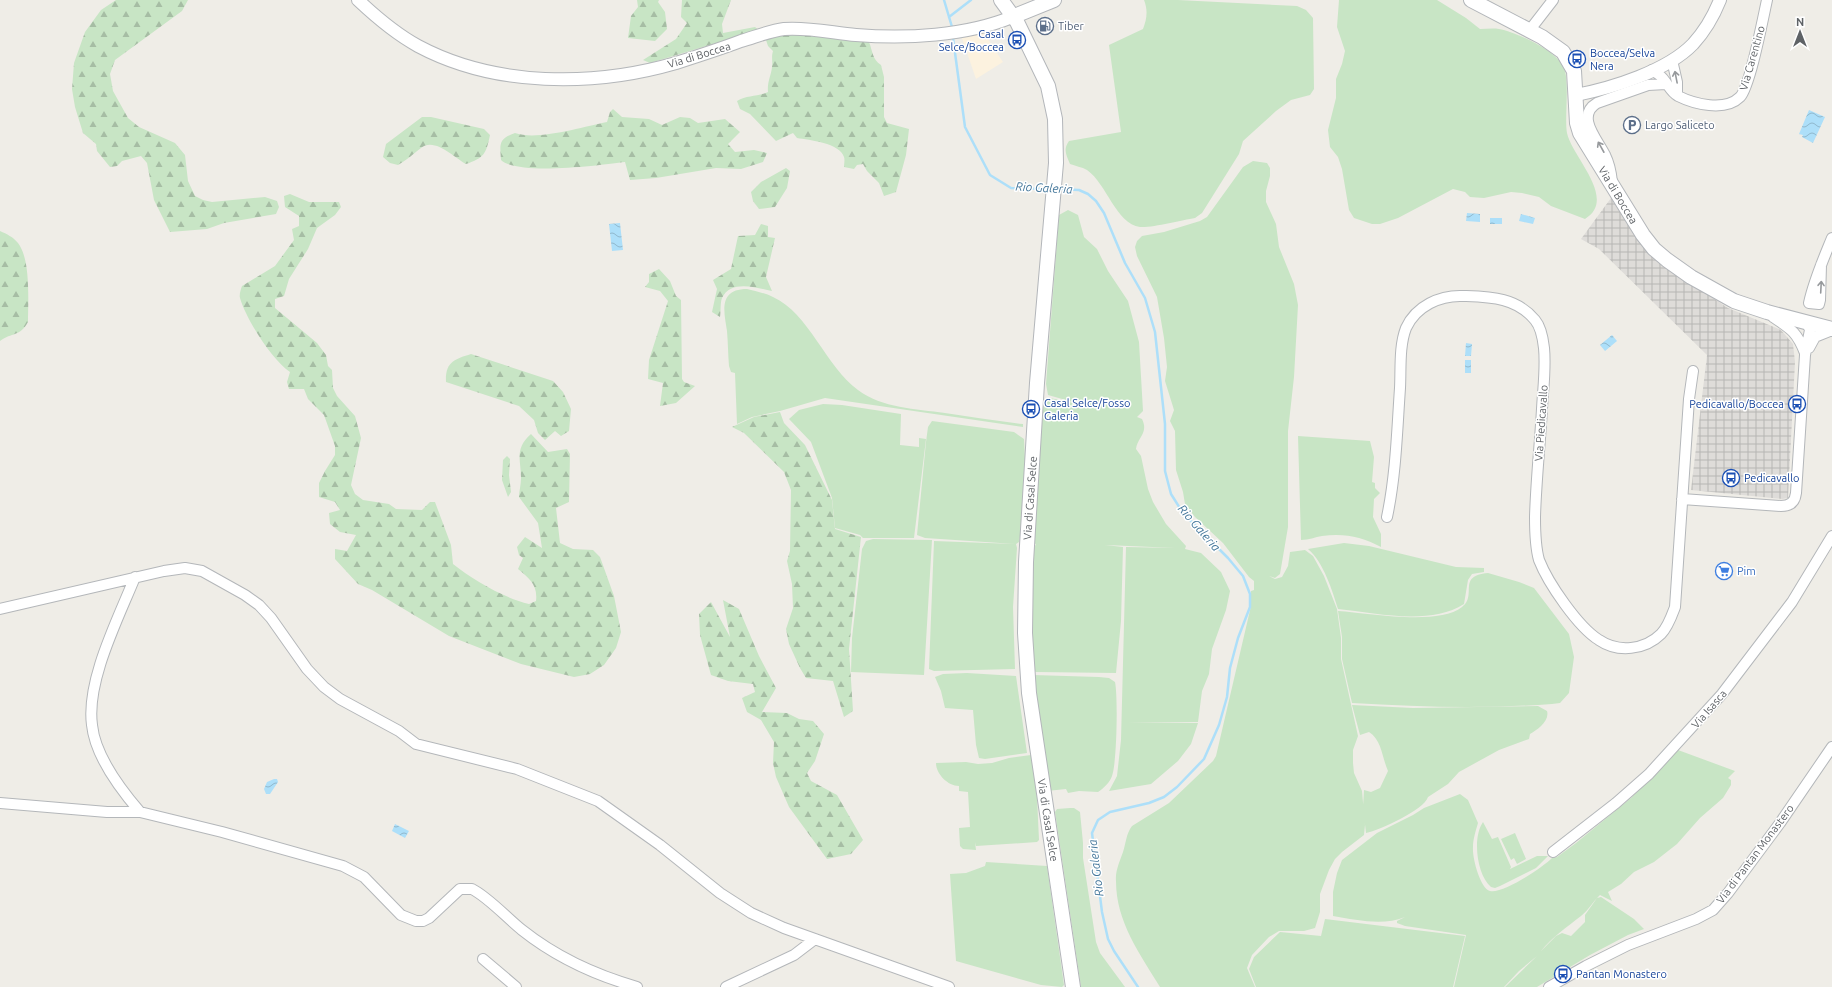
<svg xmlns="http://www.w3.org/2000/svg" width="1832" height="987" viewBox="0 0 1832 987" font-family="Ubuntu,sans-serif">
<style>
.commercial{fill:#fcf2df}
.industrial{fill:url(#industrial-grid)}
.grass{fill:#c8e5c5}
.forest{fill:url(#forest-firs)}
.water{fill:url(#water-waves)}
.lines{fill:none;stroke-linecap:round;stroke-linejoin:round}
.stream{stroke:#addff9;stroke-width:2.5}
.minor-casing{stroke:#b4b7ba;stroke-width:12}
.tertiary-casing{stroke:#b4b7ba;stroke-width:14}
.secondary-casing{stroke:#b3b6ba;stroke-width:16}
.minor{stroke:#fff;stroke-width:10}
.tertiary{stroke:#fff;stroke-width:12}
.secondary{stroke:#fff;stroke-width:14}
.oneway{stroke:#96999c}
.labels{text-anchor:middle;stroke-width:3;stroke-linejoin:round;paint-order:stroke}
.service-label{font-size:11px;fill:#4e5e75;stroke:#fff;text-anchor:start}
.transit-label{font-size:11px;fill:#164399;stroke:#fff;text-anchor:start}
.street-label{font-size:11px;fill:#5e6266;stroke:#fff}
.shop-label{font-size:11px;fill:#366cbe;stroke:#fff;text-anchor:start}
.water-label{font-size:12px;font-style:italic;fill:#43769a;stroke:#fff}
</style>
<defs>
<pattern id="industrial-grid" width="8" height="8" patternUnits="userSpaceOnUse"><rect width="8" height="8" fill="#dedcd9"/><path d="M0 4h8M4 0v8" fill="none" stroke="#b7b6b4"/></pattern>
<pattern id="forest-firs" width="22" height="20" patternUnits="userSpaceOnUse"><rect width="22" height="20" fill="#c8e5c5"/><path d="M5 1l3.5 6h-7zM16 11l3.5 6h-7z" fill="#a6bda4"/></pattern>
<pattern id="water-waves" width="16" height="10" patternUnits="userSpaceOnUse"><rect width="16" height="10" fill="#addff9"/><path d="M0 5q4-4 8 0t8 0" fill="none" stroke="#90b8cd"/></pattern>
</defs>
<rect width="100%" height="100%" fill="#efede7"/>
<path class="commercial" d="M983,32L1003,62L976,79L962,38Z"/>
<path class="industrial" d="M1611,198L1666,267L1728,308L1781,330L1793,344L1795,362L1788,498L1782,499L1691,490L1707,355L1599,249L1581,239Z"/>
<path class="grass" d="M1144,0H1178L1297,6L1306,10L1313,18L1314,89L1310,95L1291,100L1276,111L1243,141L1239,154L1202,213L1195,218C1182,220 1152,228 1140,227C1116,224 1107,184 1087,170C1082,167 1075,166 1070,164C1066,155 1063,149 1069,141L1121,132L1109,45L1143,29C1147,19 1148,10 1144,0Z
M1339,0H1437L1466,18L1480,29C1486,29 1493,28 1499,29C1516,32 1552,49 1562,64C1571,76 1564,117 1567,133C1572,157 1618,199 1585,219L1551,206L1539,197L1522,193L1511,192L1484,198L1470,197L1465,192L1453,189L1398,218L1380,224H1372L1354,218L1349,210L1342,169L1338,157L1330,147L1328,130L1336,98V79L1342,64L1345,51L1337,27Z
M1253,161L1267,163L1270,168V176L1266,191V202L1276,224L1279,247L1294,284L1298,305L1294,377L1288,431V527L1280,574L1275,578L1269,576L1275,579L1282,577L1288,566L1290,552L1305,550L1313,556L1324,576L1337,609L1341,638V659L1358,736L1353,750V763L1354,773L1362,791L1365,825L1364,835L1342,852L1335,859L1329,870L1320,894V912L1315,928L1304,931H1279L1269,937L1252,955L1247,968L1255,987H1160C1140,954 1116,922 1116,881C1115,871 1120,861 1123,852C1126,843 1126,834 1132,826L1169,803L1213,761L1216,756L1251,606V591L1254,590V581L1249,577L1223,543L1195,517L1185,504L1183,492L1176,470L1175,431L1170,421L1174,410L1165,381L1167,367L1164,338L1157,297L1137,256L1135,247L1137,241L1142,236L1164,232L1200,221L1207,217L1243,167Z
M1068,210L1078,215L1084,237L1097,249L1108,271L1128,301L1139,342L1143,411L1137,417L1142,419C1149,433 1137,438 1136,449L1141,456L1148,489L1153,502L1166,524L1186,546L1185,549L1201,553L1221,572L1230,591L1226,610L1212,649L1209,674L1202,691L1198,722H1128L1198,723L1191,744L1178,761L1151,784L1109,791L1117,776L1121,740L1126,547L1176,548L1105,545L1123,547L1121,621L1116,673L1036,672L1033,670L1029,616L1034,548L1036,544L1032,543L1044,399L1050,398L1087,406L1048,395L1046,384L1059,215Z
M747,289C755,291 765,293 773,297C809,313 826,367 858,390C882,408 916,409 945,413C971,417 997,421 1023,424V427L825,398L780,411L752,417L737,424L735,373L731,372L729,366C728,354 728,343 727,331C724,312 718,289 747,289Z
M823,404L842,405L901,414L900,445L919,447V438L926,439L914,538H863L860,535L835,528L832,498L811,442L789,419L799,410Z
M932,421L1014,432L1024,439L1025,459L1020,536L1019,542L1016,544L1017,548L1013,607L1015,669L934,671L929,669L934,541L1015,544L925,538L917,535L926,442L928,427Z
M1298,436L1370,441L1374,457L1372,482L1375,483V488L1380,493L1374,499L1373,517L1381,534V547C1362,537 1345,533 1322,536C1315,537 1309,540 1301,540Z
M873,539L932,540L924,675L851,672L852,638L862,549L866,541Z
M1344,543L1369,546L1456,567L1484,568V572L1472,574L1468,580L1464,604C1430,626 1376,613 1338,609C1332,590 1324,563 1308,549Z
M1488,573L1519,582L1534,588L1569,634L1574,657L1569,693L1560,703L1552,704C1485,709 1418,707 1352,703L1342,659V637L1338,611C1368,613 1438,626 1462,607C1478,595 1456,576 1488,573Z
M967,673L1016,676L1027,753L985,759L979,758L976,745L973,710L945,708L941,691L935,677L943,674Z
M1033,675L1099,677L1109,678L1115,682C1118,695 1117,763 1112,776C1110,782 1104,788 1098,792L1079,791L1068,793L1066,789L1047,791Z
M1352,705L1413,708L1538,706L1547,711C1550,721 1537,730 1530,734L1529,739L1499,750L1459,772L1448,784L1428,797C1424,810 1380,830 1366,833L1363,807L1364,790L1371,792L1380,788L1388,771C1382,758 1382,740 1369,732L1360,735Z
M1678,750L1735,771L1728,778L1731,780V785L1723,798L1700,818L1677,844L1654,862L1634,872L1621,884L1608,892L1612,901L1600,895C1593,901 1589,910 1581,916C1567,927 1552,937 1541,951L1556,936L1562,933L1571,936L1585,922V915L1597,898L1601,897L1634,919L1644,929L1628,935L1590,955L1537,987H1505L1537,956L1519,971L1504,987H1454L1466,935L1405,926L1397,923V921L1405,917C1383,926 1357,920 1333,916V892L1337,873L1342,860L1377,833L1413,815L1424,808L1460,794L1468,800L1478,823C1476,830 1473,839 1473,847C1472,857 1480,888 1490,891C1503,894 1542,868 1552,858L1557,857L1576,843L1631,798Z
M1031,755L1037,797L1039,840L1037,842L976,846L975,842L976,850L963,849L960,846L959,828L970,827L968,792L959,791V786C948,786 936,774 936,763L966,762L978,764L992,763L1009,758Z
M1070,808H1074L1080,812L1083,843V858L1096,942L1100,953L1125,987H1081L1055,812L1057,809Z
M1483,822L1492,839L1498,837L1511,867L1510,869L1537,856H1548L1536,868L1500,886L1495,888L1491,887C1477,875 1472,838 1483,822Z
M1515,833L1526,859L1517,864L1514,858L1511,860L1501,839Z
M986,862L1047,866L1064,985L1062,987L1041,985L956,961L950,874L966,873L985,866Z
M1325,919L1465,936L1453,987H1256L1249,969L1254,957L1280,932L1321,936Z"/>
<path class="forest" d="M116,0H188L182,11L115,60L110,74L113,91L128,118L139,127L175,143L185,155L188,181L195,196L203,200L212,202L265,197L277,201L279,207L276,214L224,223L207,229L170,232L154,200L147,163L141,156L122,161L117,166L110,167L97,151L96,144L83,133L75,107L72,89L74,63L85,32L101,10Z
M637,0H659L658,2L665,12L667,29L655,41L628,38L631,16L638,7Z
M682,0H731L722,24L723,33L755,27L759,30L650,63L643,60L676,39L687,23L681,17Z
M787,33L825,35L841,40L869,42C873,52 872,59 881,65L884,77V117L887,123L909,129L906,155L896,192L884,196L879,183L867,171L863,164L857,165L854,169L844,167C844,164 845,160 844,157C840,143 809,140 797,138L793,133L776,141L750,114L740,109L737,101C747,95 757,97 768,92C767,82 771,76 772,67C773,61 771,58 773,51L768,46L766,40L773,36Z
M613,109L622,117L649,119L662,125L680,117L690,118L698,123L725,119L740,132L728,144L735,152L754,150L767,153L763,162L741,169L716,168L656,178L630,180L625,162C601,165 518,176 501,160C500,144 498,139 515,133C537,141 582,127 607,122L610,112Z
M422,117H431L484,129L490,135C486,154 484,158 466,164C454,158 435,137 421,148C413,154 407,160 398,165L390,163L383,157L386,144Z
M786,168L790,171L787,188L775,207L759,209L753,201L751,192L761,182Z
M290,194L309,202H339L341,207L335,215L317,228L308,249L289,279L284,296L275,299V308L317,343L326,355L328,366L332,370L333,388L337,396L355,416L361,438L351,485L355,494L363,500L389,504L396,509L422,510L430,502H435L451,545L453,564C473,580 504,598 529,604L536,601C538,585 529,578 518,569L523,558L519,555L517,547L525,537L542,548L538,523L519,497C519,491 521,485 521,478C521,460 514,449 531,434L548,452L567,449L570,454L569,502L556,508L560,543L573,549L593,550L600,557L614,596L621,632L616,648L604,665L590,674L574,677L521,664L449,636L372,590L358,584L335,559V549L347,551L356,535L340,532L330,524L329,513L340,510L335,502L319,497V483L325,471L335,455V446L324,415L308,399L304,389H289L287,382L290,372C272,360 246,319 240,298C239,294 241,289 242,286L275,266L294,240L292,229L299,226V216L285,207L284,196Z
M761,224L768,226V237L775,238L766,277L772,291C757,288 731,279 722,298C720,303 721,312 720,317L712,312L717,289L713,280L731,269L738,236L755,235Z
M0,231C7,234 13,237 18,243C31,260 28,301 28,322C20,337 12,332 0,341Z
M659,269L670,281L676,296L681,300L682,379L684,382L695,386L676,403L660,406L663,383L648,379L649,360L668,301L660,291L645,287L649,282V274Z
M471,354L553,381L563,392L571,409L569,431L561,436L555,431L545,440L538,433L534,420L519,406L446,382C445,362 455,359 471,354Z
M780,412L784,423L805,445L832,500L835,529L861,537L849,649L853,711L844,717L833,681L806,678L800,668L789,644L786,629L793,608L792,584L787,561L790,551L791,490L784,472L744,433L732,427L754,417Z
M507,456L510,459L509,475L511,492L508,497L502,480L503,460Z
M723,600L739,609L759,656L776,688L762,712L787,713L799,719L813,721L824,734L815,761L807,773L811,781L837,795L863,840L851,854L827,859L789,807L776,777L773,763L774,742L761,720L747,712L742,698L755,692L753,684L728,681L711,675L700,635L699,614L711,602L730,637Z"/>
<path class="water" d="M1809,110L1825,117L1813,143L1802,137L1803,135L1799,134Z
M1467,213L1480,214V222L1466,221Z
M1521,214L1535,218L1533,224L1519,221Z
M1490,218H1502V224H1490Z
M620,223L623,250L612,251L609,224Z
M1612,335L1617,341L1605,351L1600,345Z
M1466,343L1472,344L1471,356H1465Z
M1465,360H1471V373H1465Z
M274,779H277L278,782L270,794H266L264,789L267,782Z
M395,824L409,831L405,838L392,831Z"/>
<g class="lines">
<path class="stream" d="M944,0L952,27
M949,17L971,0
M953,38L965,127L990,175L1011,188L1050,189
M1059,189L1079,190L1088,194L1096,201L1104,213L1125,263L1145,298L1155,332L1165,424V471L1171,494L1183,513L1228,558L1243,576L1250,594V607L1238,638L1230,668L1227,697L1219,725L1204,759L1177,787L1164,797L1149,803L1110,812L1098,820L1092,833L1102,912L1108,939L1114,951L1138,987"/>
<g class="minor-casing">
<path id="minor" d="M1529,31L1553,0
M1672,60L1677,82V95
M1652,70C1656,73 1662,76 1664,80C1669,86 1671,92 1678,96C1694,104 1725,112 1740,97C1750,87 1763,18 1767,0
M1612,182C1611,172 1609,163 1605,155C1598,140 1575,116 1597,103L1648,85L1666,84
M1821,265L1820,300L1819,304L1809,303C1814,280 1823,260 1832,238
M1773,317C1791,329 1797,332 1805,353
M1809,348L1815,337L1832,330
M1682,499L1781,506C1790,506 1795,502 1796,493L1805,355L1810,330L1807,323
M1387,517C1396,474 1397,431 1400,388C1401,369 1399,346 1406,328C1416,306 1440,295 1463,296C1490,297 1516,297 1535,320C1541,327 1543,339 1544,348C1546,368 1543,389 1542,409C1540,445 1536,481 1535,517C1535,531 1535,546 1539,560C1548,583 1578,627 1599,640C1618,653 1645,650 1661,634C1668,627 1672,615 1675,607L1689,399L1693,371
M135,577C118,619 86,681 92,725C95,755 121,790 140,812
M0,609L164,571L185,568L202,571L245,595L259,605L271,618L307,669L324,687L340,699L399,731L416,744L517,769L598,801L660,845L720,893L751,913L784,928L949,987
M0,803L107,812H140L222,832L343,866L364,877L401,915L416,921H423L429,918L460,889H472C488,897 507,918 522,930C556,957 595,975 637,987
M1553,852L1616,803L1649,774L1722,694L1792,602L1832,536
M483,959L516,987
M726,987L794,955L815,939
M1549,987L1586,966L1628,945L1696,919L1713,910L1728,893L1780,823L1832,747"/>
</g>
<g class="tertiary-casing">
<path id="tertiary" d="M358,0C376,17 396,34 418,46C495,87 593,87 676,63C698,56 720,49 741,41C755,37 769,31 784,29C808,27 833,33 856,35C906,39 966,36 1012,17
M1576,95C1612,88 1667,71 1693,44C1704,32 1714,15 1720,0"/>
</g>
<g class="secondary-casing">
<path id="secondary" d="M1001,0L1017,22L1048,86L1055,119L1056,163L1037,383L1026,562L1025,633L1029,693L1073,987
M1471,0L1542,37L1563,52L1574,71L1577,123L1580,133L1643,235L1654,249L1667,260L1691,277L1734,301L1767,312L1832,329
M1012,17L1054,0"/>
</g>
<use href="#minor" class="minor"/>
<use href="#tertiary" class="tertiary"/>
<use href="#secondary" class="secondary"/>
</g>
<defs><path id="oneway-shaft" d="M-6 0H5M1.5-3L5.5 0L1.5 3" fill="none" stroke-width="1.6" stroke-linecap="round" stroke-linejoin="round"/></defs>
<g class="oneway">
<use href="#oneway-shaft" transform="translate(1676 77) rotate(-101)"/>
<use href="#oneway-shaft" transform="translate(1601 147) rotate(-119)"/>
<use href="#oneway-shaft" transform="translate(1821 287) rotate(-87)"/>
</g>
<defs>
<g id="fuel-ring" transform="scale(0.9)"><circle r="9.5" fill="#fff" stroke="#5c6f8a" stroke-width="1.5"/><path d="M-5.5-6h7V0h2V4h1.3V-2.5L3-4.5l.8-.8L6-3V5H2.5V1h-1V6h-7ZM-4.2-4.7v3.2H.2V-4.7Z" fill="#5c6f8a"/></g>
<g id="bus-ring" transform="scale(0.9)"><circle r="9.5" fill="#fff" stroke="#1a4fb4" stroke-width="1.5"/><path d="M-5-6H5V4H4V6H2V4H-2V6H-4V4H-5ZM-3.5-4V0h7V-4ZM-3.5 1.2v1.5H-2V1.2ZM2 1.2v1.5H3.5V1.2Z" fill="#1a4fb4"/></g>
<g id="parking-ring" transform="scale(0.9)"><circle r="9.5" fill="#fff" stroke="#5c6f8a" stroke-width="1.5"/><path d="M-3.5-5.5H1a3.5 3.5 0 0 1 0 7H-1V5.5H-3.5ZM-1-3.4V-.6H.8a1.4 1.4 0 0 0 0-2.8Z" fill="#5c6f8a"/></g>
<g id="supermarket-ring" transform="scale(0.9)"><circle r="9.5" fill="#fff" stroke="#3f7fe0" stroke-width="1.5"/><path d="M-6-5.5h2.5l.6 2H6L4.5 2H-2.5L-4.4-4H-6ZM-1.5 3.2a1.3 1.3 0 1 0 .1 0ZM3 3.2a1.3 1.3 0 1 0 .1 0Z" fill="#3f7fe0"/></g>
</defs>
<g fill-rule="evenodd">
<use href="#fuel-ring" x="1045" y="26"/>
<use href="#bus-ring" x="1017" y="40"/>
<use href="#bus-ring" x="1577" y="59"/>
<use href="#parking-ring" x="1632" y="125"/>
<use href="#bus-ring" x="1797" y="404"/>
<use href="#bus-ring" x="1031" y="409"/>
<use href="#bus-ring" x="1731" y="478"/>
<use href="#supermarket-ring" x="1724" y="571"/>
<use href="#bus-ring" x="1563" y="974"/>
</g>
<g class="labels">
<g class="service-label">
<text x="1058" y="30">Tiber</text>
<text x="1645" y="129">Largo Saliceto</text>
</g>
<g class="transit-label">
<text x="1004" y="38" text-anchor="end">Casal<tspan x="1004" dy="13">Selce/Boccea</tspan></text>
<text x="1590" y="57">Boccea/Selva<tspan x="1590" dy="13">Nera</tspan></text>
<text x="1044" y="407">Casal Selce/Fosso<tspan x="1044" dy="13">Galeria</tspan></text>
<text x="1784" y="408" text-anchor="end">Pedicavallo/Boccea</text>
<text x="1744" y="482">Pedicavallo</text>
<text x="1576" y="978">Pantan Monastero</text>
</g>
<g class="street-label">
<text transform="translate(699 55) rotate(-17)" y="4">Via di Boccea</text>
<text transform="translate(1752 58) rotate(-74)" y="4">Via Carentino</text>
<text transform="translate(1618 195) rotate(59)" y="4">Via di Boccea</text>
<text transform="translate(1541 423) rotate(-86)" y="4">Via Piedicavallo</text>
<text transform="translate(1030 498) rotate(-86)" y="4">Via di Casal Selce</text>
<text transform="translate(1709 709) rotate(-49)" y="4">Via Isasca</text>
<text transform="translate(1048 820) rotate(81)" y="4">Via di Casal Selce</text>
<text transform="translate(1755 854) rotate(-53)" y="4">Via di Pantan Monastero</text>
</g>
<g class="shop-label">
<text x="1737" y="575">Pim</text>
</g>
<g class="water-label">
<text transform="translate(1044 188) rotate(3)" y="4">Rio Galeria</text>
<text transform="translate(1199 528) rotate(49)" y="4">Rio Galeria</text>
<text transform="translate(1096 868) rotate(-97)" y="4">Rio Galeria</text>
</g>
</g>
<g transform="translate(1800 32)" stroke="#ffffff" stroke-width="3" paint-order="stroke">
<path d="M0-3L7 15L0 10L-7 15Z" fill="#5e6266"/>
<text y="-6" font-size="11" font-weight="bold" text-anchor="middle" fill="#5e6266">N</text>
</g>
</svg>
